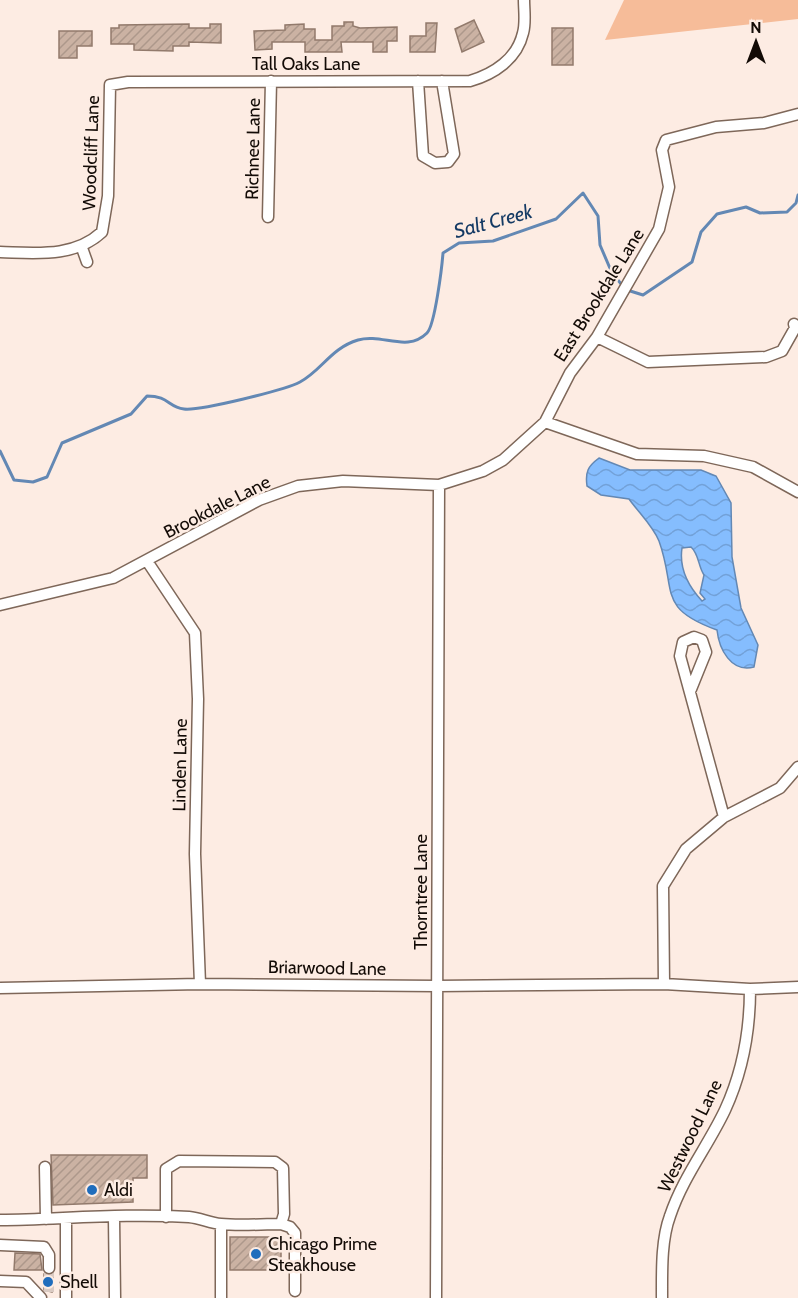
<svg xmlns="http://www.w3.org/2000/svg" width="798" height="1298" viewBox="0 0 798 1298" font-family="Cabin,sans-serif">
<style>
.grass{fill:#f6bc99}
.water{fill:url(#water-waves);stroke:#6388b4;stroke-width:1.5;fill-rule:evenodd}
.lines{fill:none;stroke-linecap:round;stroke-linejoin:round}
.stream{stroke:#6388b4;stroke-width:3}
.building{fill:url(#building-hatch);stroke:#927a6c;stroke-width:1.5}
.minor-tunnel{stroke:#dacac2;stroke-width:10;stroke-dasharray:10 5;stroke-linecap:butt}
.minor-casing{stroke:#7e6759;stroke-width:13}
.minor{stroke:#fff;stroke-width:10}
.poi-dot{fill:#206dbc;stroke:#fdece3;stroke-width:2}
.labels{text-anchor:middle;stroke-width:5;stroke-linejoin:round;paint-order:stroke}
.street-label{font-size:18px;fill:#130b06;stroke:#fdece3}
.poi-label{font-size:18px;fill:#130b06;stroke:#fdece3;text-anchor:start}
.water-label{font-size:20px;font-style:italic;fill:#143a64;stroke:#fdece3}
</style>
<defs>
<pattern id="water-waves" width="16" height="10" patternUnits="userSpaceOnUse" patternTransform="scale(1.5)"><rect width="16" height="10" fill="#85bdfe"/><path d="M0 5q4-4 8 0t8 0" fill="none" stroke="#72a1d8"/></pattern>
<pattern id="building-hatch" width="6" height="6" patternUnits="userSpaceOnUse" patternTransform="scale(1.5)"><rect width="6" height="6" fill="#cbb2a3"/><path d="M-1 1l2-2M0 6l6-6M5 7l2-2" fill="none" stroke="#ad988b"/></pattern>
</defs>
<rect width="100%" height="100%" fill="#fdece3"/>
<path class="grass" d="M624,0H798V19L605,40Z"/>
<path class="water" d="M599,458L630,470H701L716,476L731,503L732,557L741,608L758,645L754,667C731,673 719,649 717,630C656,608 677,591 659,541C653,526 639,513 629,499L601,495L587,486C585,472 588,466 599,458ZM691,547C699,554 698,566 704,575L700,593L705,599L702,601C688,586 679,568 682,548Z"/>
<g class="lines">
<path class="stream" d="M627,290L643,295L692,262L701,232L717,214L746,207L760,213L787,212L796,203L798,195
M0,451L14,480L33,482L47,477L62,443L131,414L147,396C169,396 168,407 184,409C200,411 285,390 300,382C322,370 331,348 358,340C382,333 407,353 427,333C435,325 442,266 443,253L459,243L493,241L556,219L583,193L598,216L600,245L612,273L622,285"/>
</g>
<path class="building" d="M474,20L484,42L462,52L455,29Z
M344,22H353V26L360,28L397,27V41H387V52H373V42H341L342,52H305V42H272V49L255,50L254,31L285,30V25L304,24V29H315V40H332V26H344Z
M426,23H437L435,52H410V36H426Z
M189,24V28H210V24H221V43L189,42V46H173V51L134,50V44H111V28H119V25Z
M552,28H573V65H552Z
M59,31H92V46H77V58H59Z
M51,1155H147V1178H133V1202L53,1205Z
M230,1237H281V1270H230Z
M15,1253L40,1254L42,1270H14Z
M44,1274H53L52,1292L44,1290Z"/>
<g class="lines">
<path class="minor-tunnel" d="M49,1292V1268"/>
<g class="minor-casing">
<path id="minor" d="M418,81L423,156L435,163L448,162L454,154L442,81
M268,217L271,81
M82,248L87,262
M0,252C36,253 74,258 102,232L108,196L110,85L128,82L470,81C494,74 517,59 523,33C526,23 524,10 524,0
M597,337L648,362L766,357L782,351L795,328L794,324
M545,422L637,454L704,456L753,467L798,492
M147,561L195,633L198,699L195,854L200,984
M0,605L113,578L259,500L298,486L343,481L439,485L483,471L503,460L545,422L570,373L597,337L659,229L669,187L662,150L666,140L716,127L764,123L798,114
M691,689L706,652L702,640L694,637L683,642L680,656L724,817
M664,984L663,886L686,849L724,817L780,788L798,767
M0,988L200,984L437,986L664,984L750,989L798,987
M45,1167L46,1219
M114,1218L115,1298
M66,1219V1298
M0,1220C63,1219 127,1213 189,1217C200,1218 210,1223 221,1224C240,1226 261,1224 281,1224L284,1214L283,1168L275,1162L179,1161L166,1169V1217
M281,1224L290,1227L295,1233V1291
M0,1245L44,1247L49,1255V1268
M0,1281L26,1282L41,1298
M221,1298V1224
M436,1298L439,485
M662,1298C662,1272 661,1240 670,1216C683,1177 708,1146 725,1110C743,1071 750,1032 750,989"/>
</g>
<use href="#minor" class="minor"/>
</g>
<g class="poi-dot">
<circle cx="92" cy="1190" r="6"/>
<circle cx="256" cy="1254" r="6"/>
<circle cx="48" cy="1282" r="6"/>
</g>
<g class="labels">
<g class="street-label">
<text x="306" y="70">Tall Oaks Lane</text>
<text transform="translate(253 149) rotate(-89)" y="6">Richnee Lane</text>
<text transform="translate(91 153) rotate(-88)" y="6">Woodcliff Lane</text>
<text transform="translate(599 295) rotate(-58)" y="6">East Brookdale Lane</text>
<text transform="translate(217 507) rotate(-27)" y="6">Brookdale Lane</text>
<text transform="translate(180 765) rotate(-89)" y="6">Linden Lane</text>
<text transform="translate(421 892) rotate(-90)" y="6">Thorntree Lane</text>
<text transform="translate(327 968) rotate(1)" y="6">Briarwood Lane</text>
<text transform="translate(690 1136) rotate(-64)" y="6">Westwood Lane</text>
</g>
<g class="poi-label">
<text x="104" y="1196">Aldi</text>
<text x="268" y="1250">Chicago Prime<tspan x="268" dy="21">Steakhouse</tspan></text>
<text x="60" y="1288">Shell</text>
</g>
<g class="water-label">
<text transform="translate(493 221) rotate(-15)" y="7">Salt Creek</text>
</g>
</g>
<g transform="translate(756 42)" stroke="#fdece3" stroke-width="4.5" paint-order="stroke">
<path d="M0-4.5L10 22L0 15L-10 22Z" fill="#130b06"/>
<text y="-9" font-size="16" font-weight="bold" text-anchor="middle" fill="#130b06">N</text>
</g>
</svg>
